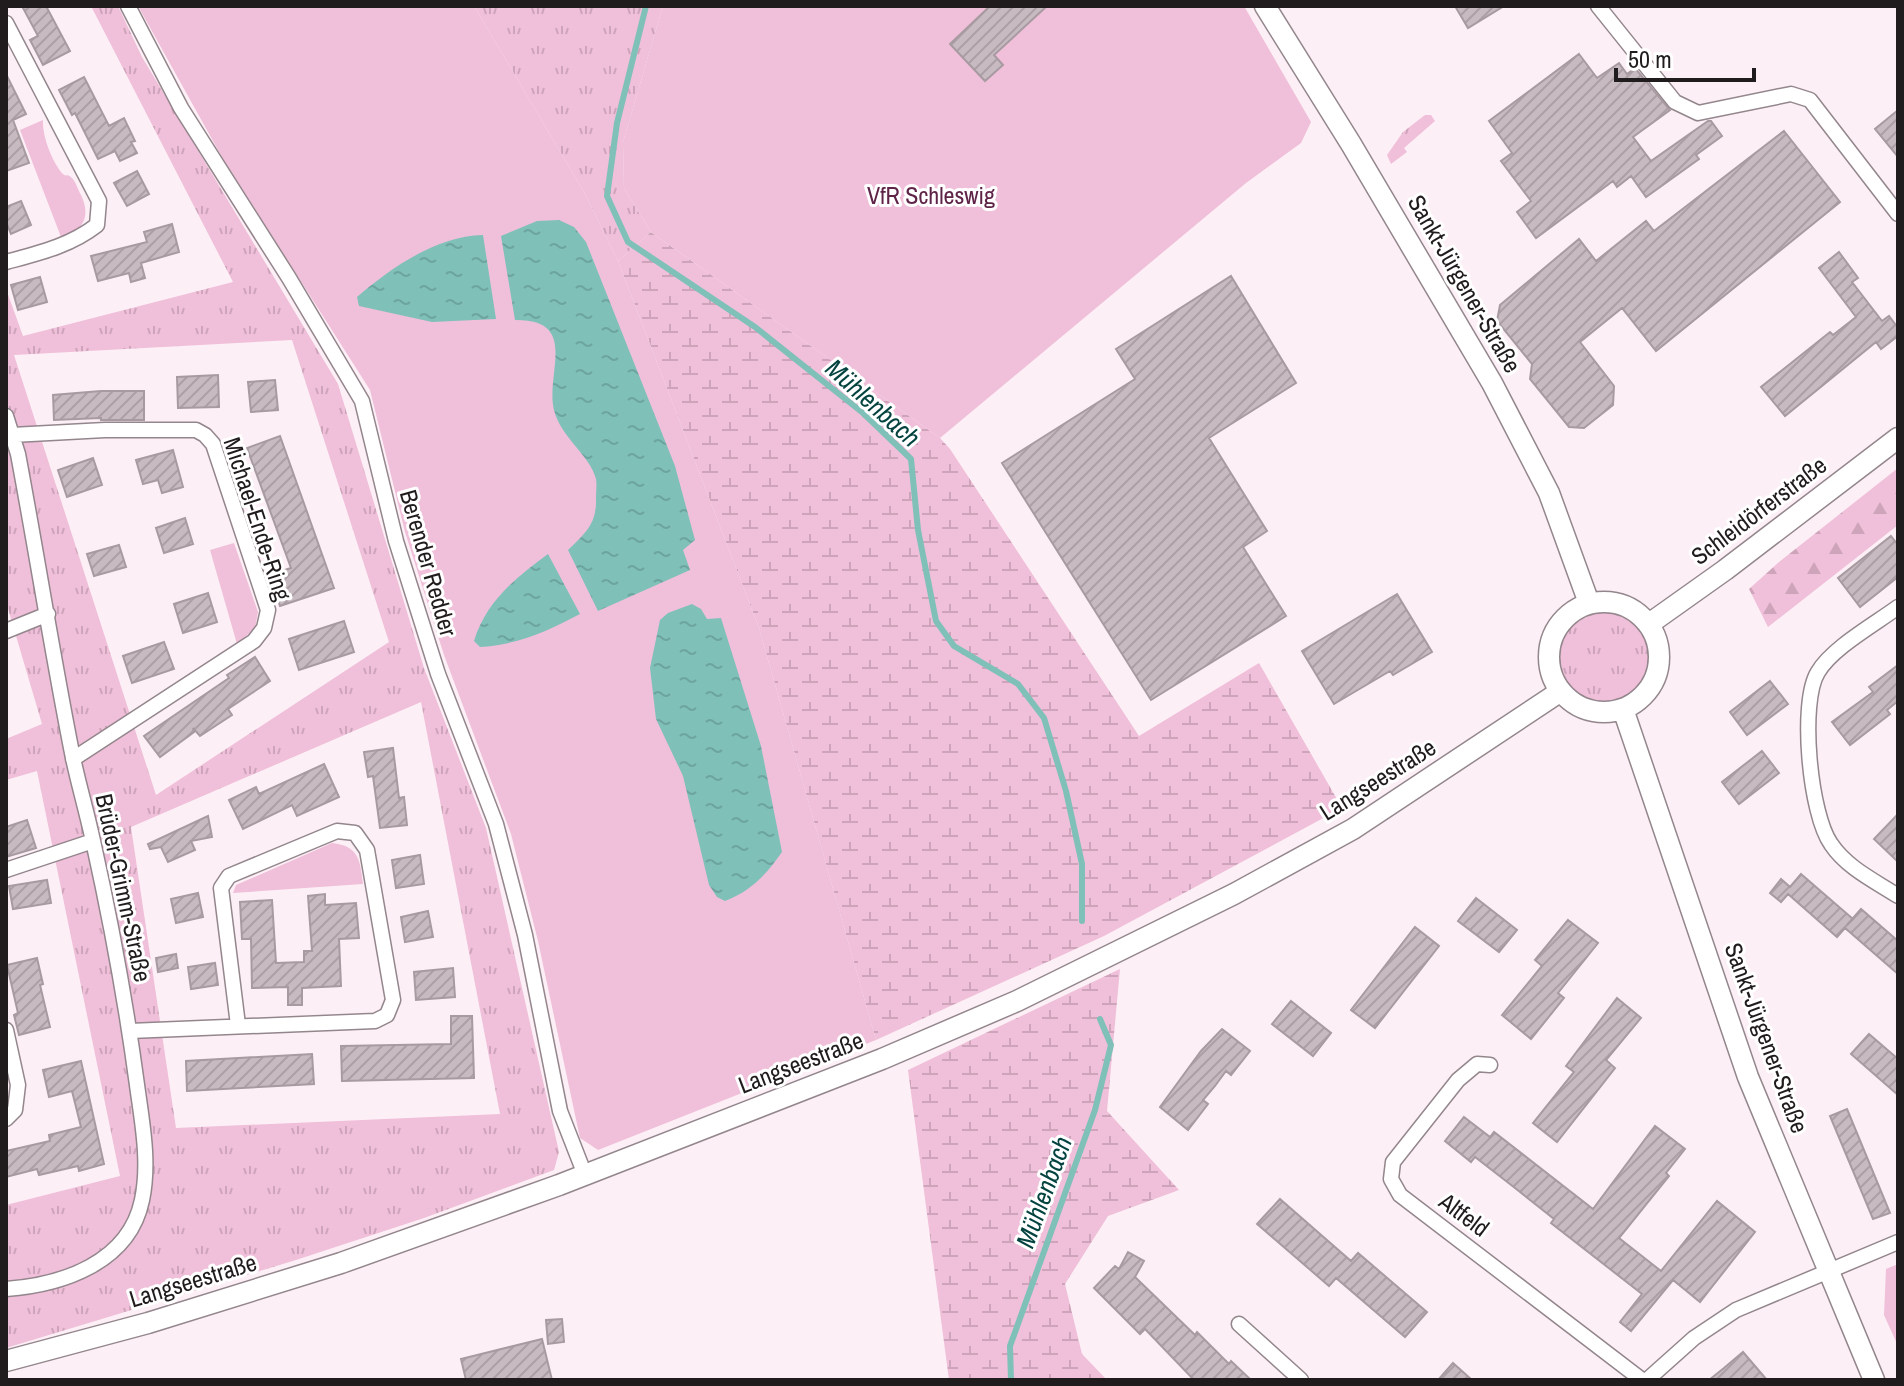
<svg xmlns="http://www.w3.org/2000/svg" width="1904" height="1386" viewBox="0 0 1904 1386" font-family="'Archivo Narrow',sans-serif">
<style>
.grass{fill:url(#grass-tufts);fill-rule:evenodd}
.forest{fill:url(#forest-firs)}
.wetland{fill:url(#wetland-marsh)}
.park{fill:#f0bfd9}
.water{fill:url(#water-ripples)}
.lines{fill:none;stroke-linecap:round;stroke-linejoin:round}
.stream{stroke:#7fc0b9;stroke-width:6}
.building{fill:url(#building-hatch);stroke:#a79ba1;stroke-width:2}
.street-casing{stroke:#93868c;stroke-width:17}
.secondary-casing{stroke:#93868c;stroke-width:23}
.street{stroke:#fff;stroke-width:14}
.secondary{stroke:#fff;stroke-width:20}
.labels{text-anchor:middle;stroke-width:6;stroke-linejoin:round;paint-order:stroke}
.park-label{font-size:24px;fill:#5e2347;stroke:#fff}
.street-label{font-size:24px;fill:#201b1d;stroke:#fff}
.water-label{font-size:26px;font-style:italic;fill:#04433f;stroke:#fff}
</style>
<defs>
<pattern id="grass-tufts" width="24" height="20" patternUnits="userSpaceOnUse" patternTransform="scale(2)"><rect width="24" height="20" fill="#f0bfd9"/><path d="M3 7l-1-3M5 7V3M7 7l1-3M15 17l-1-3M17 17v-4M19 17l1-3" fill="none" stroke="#cea4ba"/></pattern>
<pattern id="forest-firs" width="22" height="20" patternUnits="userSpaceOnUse" patternTransform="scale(2)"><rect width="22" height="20" fill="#f0bfd9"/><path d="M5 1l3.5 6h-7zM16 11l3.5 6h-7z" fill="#cea4ba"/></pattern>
<pattern id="wetland-marsh" width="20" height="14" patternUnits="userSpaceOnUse" patternTransform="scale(2)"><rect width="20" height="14" fill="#f0bfd9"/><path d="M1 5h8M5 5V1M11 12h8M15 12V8" fill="none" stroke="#cea4ba"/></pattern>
<pattern id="water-ripples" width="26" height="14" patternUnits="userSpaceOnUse" patternTransform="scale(2)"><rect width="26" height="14" fill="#7fc0b9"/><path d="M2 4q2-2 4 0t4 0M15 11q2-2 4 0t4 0" fill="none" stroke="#6da49f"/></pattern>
<pattern id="building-hatch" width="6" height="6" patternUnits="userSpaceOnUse" patternTransform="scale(2)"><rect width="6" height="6" fill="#c8bac1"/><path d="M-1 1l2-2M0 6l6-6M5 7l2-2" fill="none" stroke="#ac9fa5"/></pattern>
</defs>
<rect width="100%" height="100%" fill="#fdeff6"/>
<path class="grass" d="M91,6H118L142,57L338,384L424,668L486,828L559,1152L554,1170L424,1218L296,1260L6,1348V1205L120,1176L37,771L6,780V739L42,724L6,602V289L23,336L233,282ZM292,340L389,642L156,795L14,355ZM421,702L500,1114L176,1128L131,827Z
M474,6H663L623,142L624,188L651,232L618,261L584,192Z
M1425,115H1431L1435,121L1404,148L1407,152L1391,164L1387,155L1403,132Z
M1559 658a45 45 0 1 1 90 0a45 45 0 1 1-90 0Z"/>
<path class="forest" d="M1898,468V525L1768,627L1749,589L1779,562Z"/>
<path class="wetland" d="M651,232L940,438L950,449L1139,736L1259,663L1342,808L1104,936L876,1040L759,628L618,261Z
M1120,969L1107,1111L1179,1190L1108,1216L1065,1284L1082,1354L1107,1380H949L908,1070Z"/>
<path class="park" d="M138,6H474L584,192L618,261L759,628L876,1040L598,1150L580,1138L538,941L511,834L444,655L405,532L370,390L223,159Z
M663,6H1244L1311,122L1301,143L1246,183L940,438L651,232L624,188L623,142Z
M43,120C42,135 51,159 61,172C67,179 65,172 72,178C76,182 78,190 81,195C91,216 84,231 61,237L20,130Z
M234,543L258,612L255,628L237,644L210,550Z
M332,843C359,846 360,860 363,884L233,893L236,885Z
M1898,1264V1346L1884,1315L1886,1269Z"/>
<path class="water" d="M559,220L574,227L586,242L675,466L695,540L683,550L690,570L598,611L568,550C586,533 597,523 596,498C596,492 597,485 596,479C590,455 561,438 554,410C545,374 580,319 515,320L501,236L537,221Z
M483,235L496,319L432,322L359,306L357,297C391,268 436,236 483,235Z
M548,554L580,614C548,631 517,645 480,647L474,641C486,602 515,578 548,554Z
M692,604L701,609L707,619L721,618L761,746L782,852C766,875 751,891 725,901L717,897L709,885L683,776L656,719L650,668L660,620L668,613Z"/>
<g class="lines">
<path class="stream" d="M646,6L617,123L607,196L628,242L755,327L863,413L911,459L918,530L936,621L954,646L1018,684L1044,718L1066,791L1082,864V921
M1011,1380L1010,1346L1095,1110L1111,1045L1100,1019"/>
</g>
<path class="building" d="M22,6H46L70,51L43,65L30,40L38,36Z
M990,6H1047L994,55L1003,65L985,81L950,44Z
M1455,6H1504L1468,28Z
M1579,54L1597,78L1619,63L1627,74L1635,68L1670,110L1633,137L1651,161L1708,121H1711L1722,136L1696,155L1699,159L1646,197L1631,176L1617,187L1613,181L1536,238L1517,212L1531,201L1501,161L1512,153L1489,121Z
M6,74L26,114L13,120L29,163L6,171Z
M84,77L109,126L124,118L135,141L131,142L137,153L120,161L115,151L98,159L75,113L72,115L59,90Z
M1898,110V157L1875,129Z
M1784,131L1840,202L1656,351L1622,308L1580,342L1614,386L1613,405L1584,428L1569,427L1530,379L1532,364L1497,321L1500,305L1579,239L1596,261L1646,221L1654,231Z
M137,171L149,194L127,206L114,183Z
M21,201L31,225L11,234L6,222V207Z
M172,224L179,252L141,263L145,278L131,282L129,273L98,281L91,256L147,242L144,232Z
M1839,252L1858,278L1852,282L1882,321L1889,316L1898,328V336L1881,349L1876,342L1785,416L1761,387L1830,332L1833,335L1856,317L1819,268Z
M1231,276L1296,383L1209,438L1267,531L1243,547L1286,616L1151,700L1002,463L1135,379L1116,349Z
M40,277L47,302L18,310L11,285Z
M218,375L219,407L178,408L177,377Z
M275,380L278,410L251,412L248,382Z
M101,391H144V420H101V418L54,420L53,395Z
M280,436L334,588L280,606L269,575L291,568L247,448Z
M173,450L183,487L162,493L158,480L143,484L136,460Z
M93,458L102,485L67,497L58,470Z
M185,518L193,544L164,553L156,528Z
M1891,536L1898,545V577L1860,607L1838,578Z
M119,545L126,567L94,576L87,554Z
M208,593L217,622L183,633L174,604Z
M1397,594L1432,652L1393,675L1390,671L1334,704L1302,651Z
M344,621L354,652L299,670L289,639Z
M164,642L174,669L132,683L123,656Z
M255,657L270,681L228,709L232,715L200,736L193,728L194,732L160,757L144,736L229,678L227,675Z
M1898,665V701L1887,710L1890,714L1850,745L1832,722L1873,692L1869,687Z
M1770,681L1788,704L1747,735L1730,712Z
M393,748L399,798L404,797L407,825L380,828L373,776L368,777L364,752Z
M1762,751L1779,773L1739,804L1722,782Z
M324,764L339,797L297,816L292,805L243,829L229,800L256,787L259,794Z
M1898,814V862L1874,839Z
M208,816L212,837L191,841L195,850L168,862L161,847L150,849L148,844Z
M27,820L36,848L6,857V827Z
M420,855L424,884L396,888L392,860Z
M1801,874L1853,919L1847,925L1861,909L1898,941V974L1845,928L1837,937L1788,894L1781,902L1770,893L1781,879L1790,887Z
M47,880L51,903L13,909L9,886Z
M198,893L203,917L176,923L171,899Z
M325,894V905L356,903L359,938L339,939L341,986L302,988V1005H288V987L252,988L251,939H242L240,902L272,900L276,963L304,962V951H312L308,896Z
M1476,898L1517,930L1499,952L1458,921Z
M428,911L433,937L405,942L401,917Z
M1568,920L1598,943L1558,993L1564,998L1531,1039L1502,1015L1542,966L1535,960Z
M1415,927L1439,946L1375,1028L1351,1010Z
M176,954L178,968L158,972L156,958Z
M37,958L43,984L40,985L50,1027L19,1035L14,1015L18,1013L7,965Z
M215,963L218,985L191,989L188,967Z
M453,968L455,997L416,1000L414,972Z
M1617,998L1641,1018L1606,1060L1615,1068L1557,1142L1533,1123L1574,1072L1566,1066Z
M1291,1001L1331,1033L1313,1056L1272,1024Z
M451,1016H472L474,1078L342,1081L341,1046L451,1044Z
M1222,1029L1250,1051L1231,1075L1226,1071L1215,1086L1203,1100L1208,1104L1188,1130L1160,1107L1201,1051Z
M1869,1034L1898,1059V1095L1851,1054Z
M312,1054L314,1084L187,1091L186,1061Z
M81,1061L104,1164L79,1171L78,1166L39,1175L37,1169L6,1177V1151L50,1141L49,1135L81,1127L72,1091L49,1097L43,1070Z
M1847,1109L1890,1213L1873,1219L1830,1116Z
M1464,1117L1490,1137L1494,1132L1593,1209L1655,1126L1685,1149L1666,1173L1669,1176L1619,1238L1661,1271L1717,1201L1755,1232L1700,1302L1673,1280L1631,1331L1620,1322L1642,1294L1551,1223L1554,1219L1515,1188L1475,1157L1471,1162L1445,1141Z
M1280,1199L1351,1261L1358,1253L1427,1312L1405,1337L1336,1278L1329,1286L1257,1224Z
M1128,1252L1144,1261L1135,1277L1195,1335L1197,1332L1229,1364L1231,1361L1251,1380H1194L1145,1329L1140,1334L1094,1288L1115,1266L1119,1269Z
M562,1319L564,1342L548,1344L546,1320Z
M542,1339L552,1380H466L461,1359Z
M1743,1352L1767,1380H1709L1724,1368Z
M1453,1363L1472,1380H1438Z"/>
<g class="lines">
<g class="street-casing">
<path id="street" d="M128,6L181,108L289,278L362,401L396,541L438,674L496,824L525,935L560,1111L585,1175
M1598,6L1675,102L1698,113L1791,94L1810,100L1898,214
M6,23L99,201L97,225C70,246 39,253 6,262
M6,416L18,454C37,555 53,658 73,758C79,786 87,813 93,841C111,922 126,1003 137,1085C142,1122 150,1162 142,1200C129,1263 62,1285 6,1289
M12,435L105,430H196L205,435L213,444L268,610L264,628L254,641L73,759
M1898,607C1875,624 1832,648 1818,672C1799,702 1810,815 1831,844C1847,868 1875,881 1898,896
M6,631L48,614
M6,870L93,841
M6,1030L18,1085L15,1110L6,1119
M130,1031L375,1021L387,1015L393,1000L367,850L355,833L337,831L229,876L221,888L238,1025
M1490,1065L1477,1064L1458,1080L1393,1162L1391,1179L1400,1195L1642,1380
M1239,1324L1301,1380
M1647,1380L1694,1338L1736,1310L1898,1242"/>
</g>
<g class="secondary-casing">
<path id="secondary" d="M1265,6L1351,144L1492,383L1549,493L1589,603
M1549 657a55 55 0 1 1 110 0a55 55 0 1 1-110 0Z
M1649,624L1725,570L1898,438
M1623,709L1748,1077L1874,1380
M6,1361L148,1323L341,1263L559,1185L882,1059L1017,1001L1234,894L1353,829L1561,691"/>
</g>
<use href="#street" class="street"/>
<use href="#secondary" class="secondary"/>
</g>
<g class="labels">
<g class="park-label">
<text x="931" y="204">VfR Schleswig</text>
</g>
<g class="street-label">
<text transform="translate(1464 284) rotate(60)" y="8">Sankt-Jürgener-Straße</text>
<text transform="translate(1759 511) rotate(-37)" y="8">Schleidörferstraße</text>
<text transform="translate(257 519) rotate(72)" y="8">Michael-Ende-Ring</text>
<text transform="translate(428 563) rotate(74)" y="8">Berender Redder</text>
<text transform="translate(1378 780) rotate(-32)" y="8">Langseestraße</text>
<text transform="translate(123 888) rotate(78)" y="8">Brüder-Grimm-Straße</text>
<text transform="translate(1766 1038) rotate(70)" y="8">Sankt-Jürgener-Straße</text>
<text transform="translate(801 1063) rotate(-21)" y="8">Langseestraße</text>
<text transform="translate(1464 1215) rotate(37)" y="8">Altfeld</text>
<text transform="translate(193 1281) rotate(-17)" y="8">Langseestraße</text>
</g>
<g class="water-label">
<text transform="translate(873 403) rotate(42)" y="9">Mühlenbach</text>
<text transform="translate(1044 1192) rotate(-70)" y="9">Mühlenbach</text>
</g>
</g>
<rect width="1904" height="1386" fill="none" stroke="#201b1d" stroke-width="16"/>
<path d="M1616 68v12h138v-12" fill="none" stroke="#201b1d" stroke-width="4"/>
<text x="1628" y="68" font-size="24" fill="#201b1d" stroke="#ffffff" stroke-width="6" paint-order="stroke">50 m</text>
</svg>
